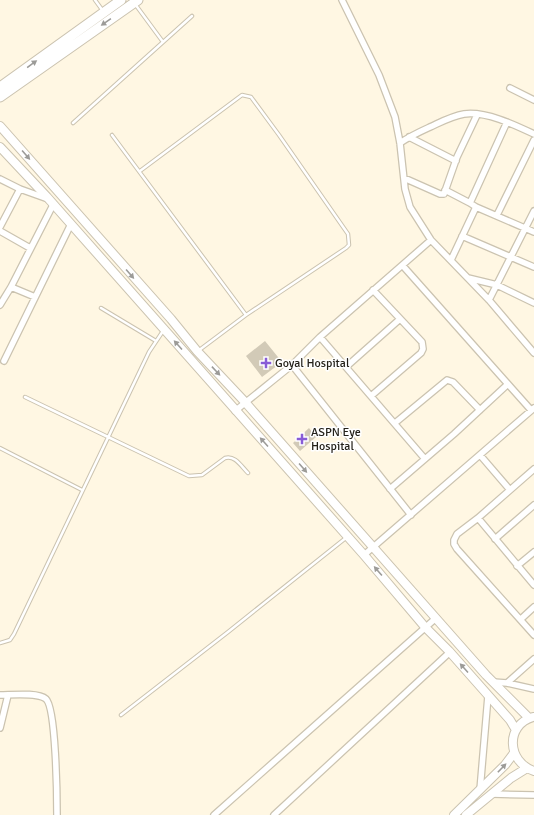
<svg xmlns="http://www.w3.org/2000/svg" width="534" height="815" viewBox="0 0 534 815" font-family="Signika,sans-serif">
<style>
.building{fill:#d2cab7}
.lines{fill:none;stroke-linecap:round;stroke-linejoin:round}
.lane-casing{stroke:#cbc3b0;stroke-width:4.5}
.street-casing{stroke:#cbc3b0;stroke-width:8}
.secondary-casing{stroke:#cbc3b0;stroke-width:10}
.primary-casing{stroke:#cbc3b0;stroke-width:11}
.lane{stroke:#fff;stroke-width:2.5}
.street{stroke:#fff;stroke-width:5.5}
.secondary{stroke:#fff;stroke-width:8}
.primary{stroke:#fff;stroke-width:9}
.oneway{fill:#9c9b98}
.poi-dot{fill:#885cd6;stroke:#fff;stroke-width:1.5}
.labels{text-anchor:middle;stroke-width:3;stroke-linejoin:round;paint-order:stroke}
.poi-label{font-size:12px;fill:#24211a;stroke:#fff;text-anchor:start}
</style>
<rect width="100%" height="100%" fill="#fff7e3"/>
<path class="building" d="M265,341L282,362L262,377L246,356Z
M309,428L316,437L300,451L293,443Z"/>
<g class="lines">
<g class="lane-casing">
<path id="lane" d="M95,0L103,11
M135,4L163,42
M73,123L192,16
M112,135L246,315L198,351
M140,171L242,95L251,97L279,135L348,234L349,245L346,248L246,315
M101,308L156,341
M25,397L189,476L202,475L225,458C235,455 241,466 248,473
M0,448L82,490
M0,643L10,640L14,634L149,352L163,331
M121,715L228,632L347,537"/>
</g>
<g class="street-casing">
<path id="street" d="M342,0L379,75L395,117L400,143L405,189L410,207L431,240L489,300L534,353
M510,88L534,100
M409,137L456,161
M400,143C410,136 419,132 430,127C441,122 452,116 464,114C486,111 515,125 534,134
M404,178L440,194H444L457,157L477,115
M0,179L20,189L48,199
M445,190L470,203L476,207L534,232
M470,203L507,122
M497,215L534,140
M0,227L20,189
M0,231L30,248
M462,236L534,267
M451,260L476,207
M403,266L531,410
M468,278L497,285L534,303
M11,287L35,297
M489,300L534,211
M0,305L11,287L53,205
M320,337L425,459
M4,361L71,224
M292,365L411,515
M346,367L400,319
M371,396L421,353L423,349L422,342L373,290
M235,411L292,365L320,337L431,240
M395,423L447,380L453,382L480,410
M480,455L510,490
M534,469L478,518L457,534L454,540V544L457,549L534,635
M390,489L454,434L508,384
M478,518L534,585
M495,539L534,505
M364,555L534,408
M517,566L534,552
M521,619L534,607
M493,682L507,683L534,689
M507,683L534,659
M0,695C11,695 38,692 46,699C56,708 57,797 57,815
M0,728L8,695
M480,790L488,696
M492,794L534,795
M214,815L436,618
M274,815L450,652"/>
</g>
<g class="secondary-casing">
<path id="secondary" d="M0,126L171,319L197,351L245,402L486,675L529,718
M0,147L47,197L364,555L425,627L449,651L510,720L516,730
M533,717C505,725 507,762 534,771
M454,815L505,765L514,753
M466,815L511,778L527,768"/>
</g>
<g class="primary-casing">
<path id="primary" d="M0,87L121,0
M0,97L138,0"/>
</g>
<use href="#lane" class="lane"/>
<use href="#street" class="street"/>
<use href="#secondary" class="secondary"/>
<use href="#primary" class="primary"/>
</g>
<defs><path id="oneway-solid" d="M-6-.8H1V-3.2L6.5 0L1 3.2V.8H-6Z"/></defs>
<g class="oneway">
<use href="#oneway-solid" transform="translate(106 22) rotate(145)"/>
<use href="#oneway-solid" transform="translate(32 64) rotate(-36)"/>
<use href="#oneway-solid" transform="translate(26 155) rotate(49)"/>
<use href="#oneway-solid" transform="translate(130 274) rotate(49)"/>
<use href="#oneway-solid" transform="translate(178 345) rotate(-132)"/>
<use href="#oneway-solid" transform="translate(216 371) rotate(47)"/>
<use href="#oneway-solid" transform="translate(264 442) rotate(-132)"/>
<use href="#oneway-solid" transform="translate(303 468) rotate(49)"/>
<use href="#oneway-solid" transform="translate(378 571) rotate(-131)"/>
<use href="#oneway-solid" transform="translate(464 668) rotate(-132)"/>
<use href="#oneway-solid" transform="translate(502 768) rotate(-46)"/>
</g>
<g class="poi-dot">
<path d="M264 357h4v4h4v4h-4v4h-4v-4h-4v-4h4z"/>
<path d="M300 433h4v4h4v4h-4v4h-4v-4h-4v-4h4z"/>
</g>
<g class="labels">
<g class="poi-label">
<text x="275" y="367">Goyal Hospital</text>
<text x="311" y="436">ASPN Eye<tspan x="311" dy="14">Hospital</tspan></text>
</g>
</g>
</svg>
